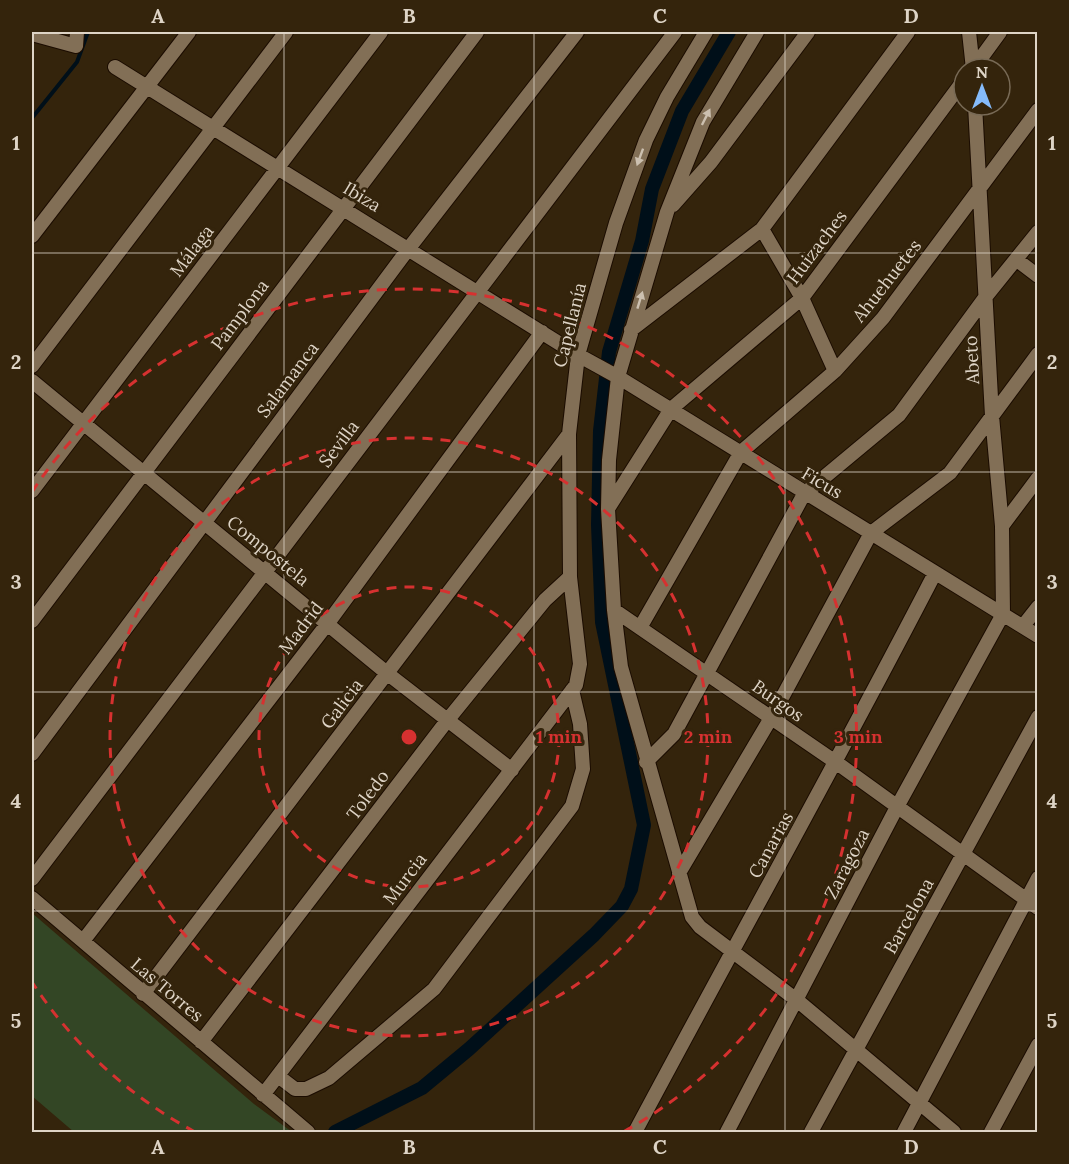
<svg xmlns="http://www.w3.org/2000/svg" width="1069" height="1164" viewBox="0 0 1069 1164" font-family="Lora,serif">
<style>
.green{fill:#334625}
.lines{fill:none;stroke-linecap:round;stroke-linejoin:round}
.stream{stroke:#000f19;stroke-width:4}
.canal{stroke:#000f19;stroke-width:14}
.minor-casing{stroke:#1b0c00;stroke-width:16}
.minor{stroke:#826f56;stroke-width:14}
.oneway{fill:#ccc0b0}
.grid{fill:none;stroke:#ded4c6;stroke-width:1.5;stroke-opacity:0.55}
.ring{fill:none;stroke:#d63130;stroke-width:3;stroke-dasharray:10 8}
.labels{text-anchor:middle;stroke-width:6;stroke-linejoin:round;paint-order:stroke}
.street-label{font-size:18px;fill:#ded4c6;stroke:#34240c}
.centre{fill:#d63130;stroke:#34240c;stroke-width:3}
.ring-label{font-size:18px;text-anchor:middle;font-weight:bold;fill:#d63130;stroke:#34240c;stroke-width:6;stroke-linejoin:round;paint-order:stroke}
.neatline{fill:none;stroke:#ded4c6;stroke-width:2}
.grid-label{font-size:20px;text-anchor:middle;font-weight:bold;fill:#ded4c6}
</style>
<rect width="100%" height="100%" fill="#34240c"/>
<path class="green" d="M32,913L254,1104L292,1132H74L32,1096Z"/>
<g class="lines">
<path class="stream" d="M32,118L77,62L88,32"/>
<path class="canal" d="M335,1132L422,1088L469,1049L594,935L622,906L631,889L644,825L602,622L598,525L600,431L609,352L642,241L652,189L682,111L729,32"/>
<g class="minor-casing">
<path id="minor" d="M757,32L703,122L667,212L618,377L609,460L608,509L614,610L621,667L692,917L700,927L798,1001L954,1132
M969,32L973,69
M32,34L76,46L77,32
M115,67C269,164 424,258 578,355L618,377L1038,636
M973,69L1000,32
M673,205L711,162L808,32
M762,229L802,298L835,371
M32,236L189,32
M1017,260L1038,276
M631,330L762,229L908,32
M32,366L286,32
M32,381L388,674L512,770
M32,491L381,32
M609,507L671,409L802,298L964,80
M1002,526L1038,478
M614,610L837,763L1038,908
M32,621L477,32
M641,626L741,452L835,371L883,318L1038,110
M1023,626L1038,607
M32,754L409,248L577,32
M646,762L674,734L804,494L899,415L987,295L1038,232
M679,873L771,718L871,533L950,473L1038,354
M32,879L675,32
M32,898L308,1132
M83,941L328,623L542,332
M143,994L569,434
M201,1042L446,722L545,600L570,577
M278,1076L295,1089H306L329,1078L434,989L572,806L583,769L580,724L572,690
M263,1095L576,685L580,664L570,577L569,434L578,355L616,223L646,140L667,97L706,32
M635,1132C734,946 838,761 935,573
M727,1132L897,807L1003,614L1002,526L992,416L975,105
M811,1132L1038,717
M904,1132L1038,878
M991,1132L1038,1045"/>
</g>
<use href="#minor" class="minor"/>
</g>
<defs><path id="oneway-solid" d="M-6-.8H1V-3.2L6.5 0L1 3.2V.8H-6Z" transform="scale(1.5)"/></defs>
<g class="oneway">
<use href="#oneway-solid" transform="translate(706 117) rotate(-63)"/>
<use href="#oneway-solid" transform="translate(640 157) rotate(110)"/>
<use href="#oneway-solid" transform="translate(640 300) rotate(-73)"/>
</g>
<path class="grid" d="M284,32V1132M534,32V1132M785,32V1132M32,253H1038M32,472H1038M32,692H1038M32,911H1038"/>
<g class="ring">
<circle cx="409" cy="737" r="150"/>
<circle cx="409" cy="737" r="299"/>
<path d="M195 1132A449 449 0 0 1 32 982M32 492A449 449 0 1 1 623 1132"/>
</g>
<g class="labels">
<g class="street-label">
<text transform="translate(362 197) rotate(31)" y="6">Ibiza</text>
<text transform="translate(817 247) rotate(-53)" y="6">Huizaches</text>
<text transform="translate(192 251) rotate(-53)" y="6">Málaga</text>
<text transform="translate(887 281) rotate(-52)" y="6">Ahuehuetes</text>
<text transform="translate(240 315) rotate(-53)" y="6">Pamplona</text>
<text transform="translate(570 325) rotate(-76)" y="6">Capellanía</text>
<text transform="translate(972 360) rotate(-93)" y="6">Abeto</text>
<text transform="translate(288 380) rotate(-53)" y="6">Salamanca</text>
<text transform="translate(339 444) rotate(-53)" y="6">Sevilla</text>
<text transform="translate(822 483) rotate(31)" y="6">Ficus</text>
<text transform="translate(268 551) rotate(39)" y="6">Compostela</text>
<text transform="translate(301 628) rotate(-53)" y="6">Madrid</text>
<text transform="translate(778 701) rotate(35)" y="6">Burgos</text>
<text transform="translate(342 704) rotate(-53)" y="6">Galicia</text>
<text transform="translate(368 795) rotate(-53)" y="6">Toledo</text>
<text transform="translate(771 845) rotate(-61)" y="6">Canarias</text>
<text transform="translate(847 864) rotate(-63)" y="6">Zaragoza</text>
<text transform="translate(405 879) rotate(-53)" y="6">Murcia</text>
<text transform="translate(909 916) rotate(-61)" y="6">Barcelona</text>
<text transform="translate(167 990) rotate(40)" y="6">Las Torres</text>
</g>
</g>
<circle cx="409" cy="737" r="9" class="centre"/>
<g class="ring-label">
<text x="559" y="743">1 min</text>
<text x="708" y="743">2 min</text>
<text x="858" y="743">3 min</text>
</g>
<rect width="1069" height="1164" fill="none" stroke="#34240c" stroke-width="66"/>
<g transform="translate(982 87)"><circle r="28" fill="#34240c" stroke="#786a56" stroke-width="1.5"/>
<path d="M0-4.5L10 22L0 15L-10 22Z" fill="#85bbfb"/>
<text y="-9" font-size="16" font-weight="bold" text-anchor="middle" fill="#ded4c6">N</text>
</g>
<rect x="33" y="33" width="1003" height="1098" class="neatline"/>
<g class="grid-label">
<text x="158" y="23">A</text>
<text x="409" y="23">B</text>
<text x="660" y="23">C</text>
<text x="911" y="23">D</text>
<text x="16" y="150">1</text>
<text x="1052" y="150">1</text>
<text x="16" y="369">2</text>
<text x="1052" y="369">2</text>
<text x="16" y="589">3</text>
<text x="1052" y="589">3</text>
<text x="16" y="808">4</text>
<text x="1052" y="808">4</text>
<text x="16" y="1028">5</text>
<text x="1052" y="1028">5</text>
<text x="158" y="1154">A</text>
<text x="409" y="1154">B</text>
<text x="660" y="1154">C</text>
<text x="911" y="1154">D</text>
</g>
</svg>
